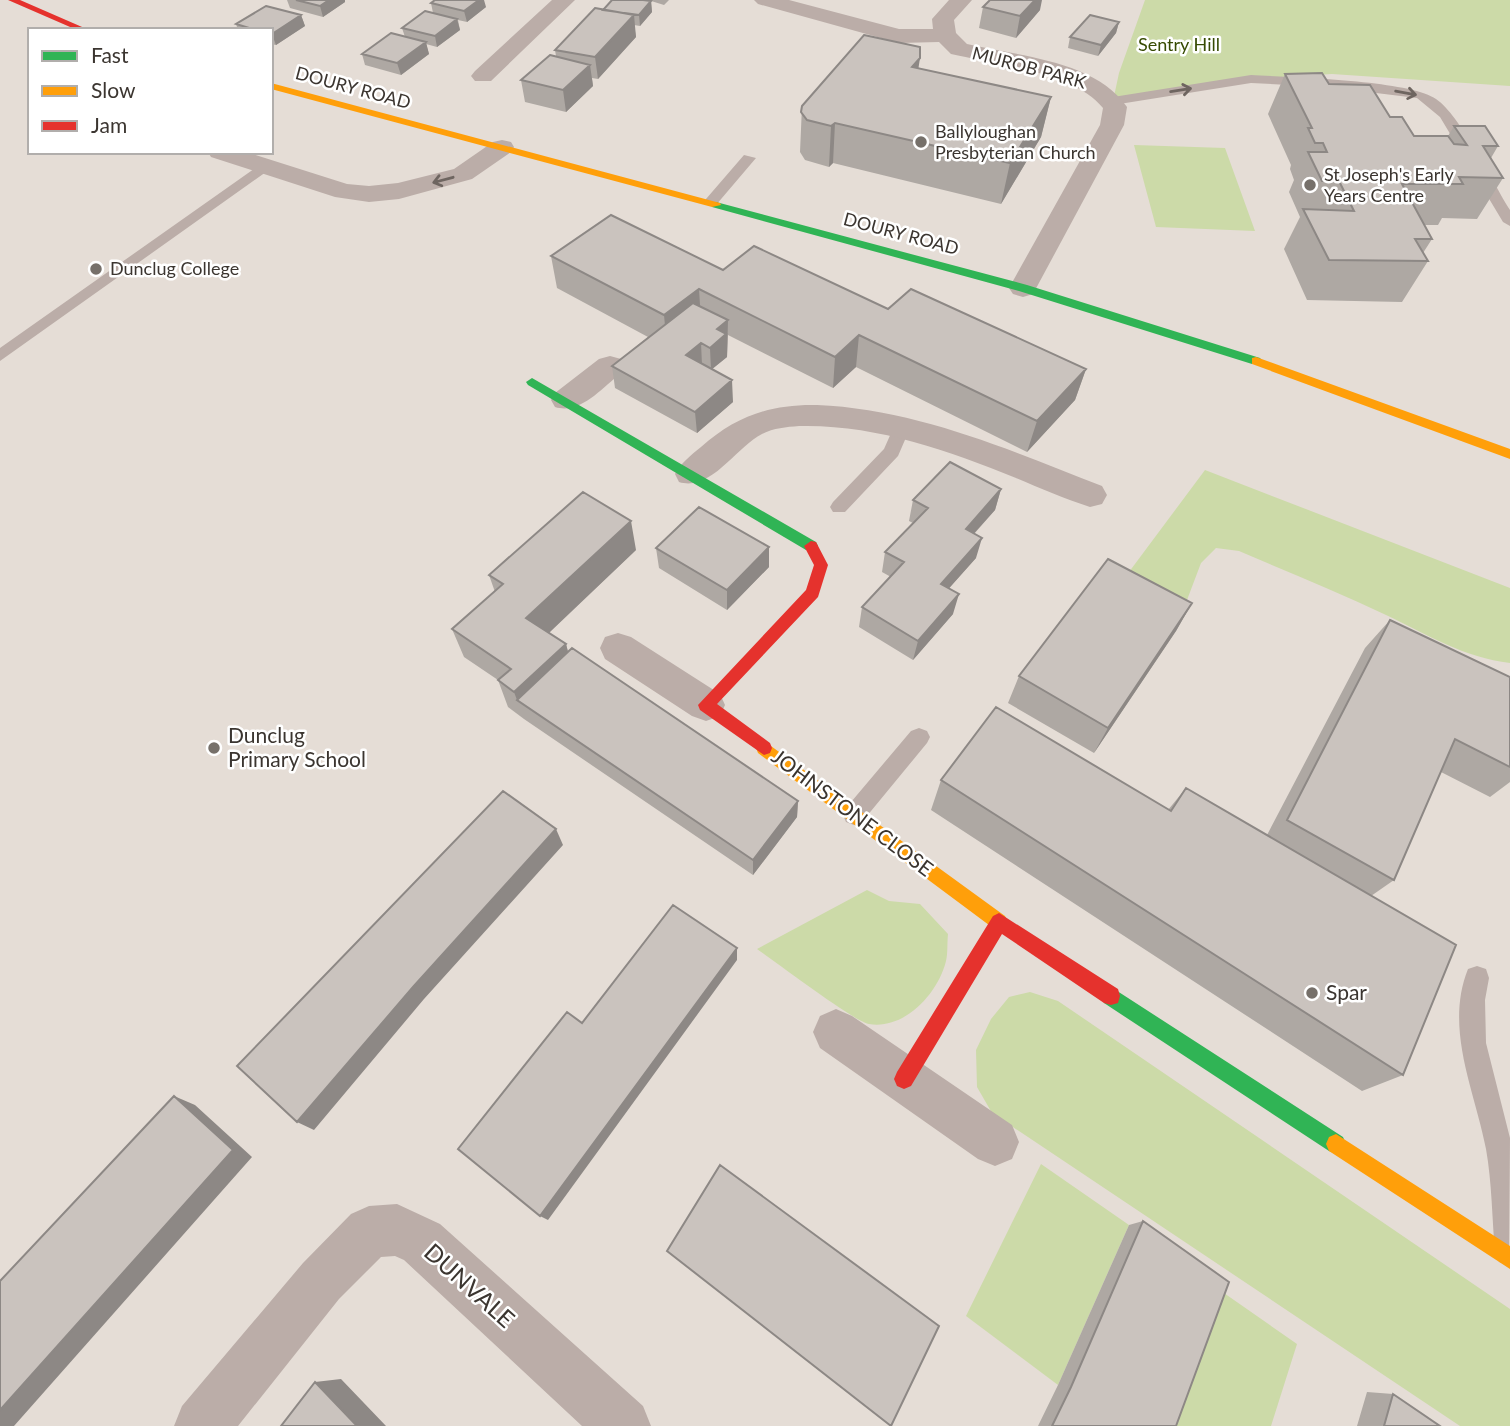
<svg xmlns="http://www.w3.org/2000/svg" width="1510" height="1426" viewBox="0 0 1510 1426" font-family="Lato,sans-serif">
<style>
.green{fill:#ccdaa8}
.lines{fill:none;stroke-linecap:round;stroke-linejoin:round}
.lane{fill:#bbada8;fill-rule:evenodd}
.street{fill:#bbada8;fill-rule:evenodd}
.fast{fill:#30b455;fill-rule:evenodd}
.slow{fill:#ff9f0a;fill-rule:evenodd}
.jam{fill:#e5322d;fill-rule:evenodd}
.wall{fill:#aea8a3}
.shaded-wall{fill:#8d8885}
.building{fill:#cac3be;stroke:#8d8885;stroke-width:2}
.oneway{stroke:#6e6560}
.poi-dot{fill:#76706a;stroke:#fff;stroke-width:2.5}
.labels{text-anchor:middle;stroke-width:5;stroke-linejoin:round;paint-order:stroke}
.far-park-label{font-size:18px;fill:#374b03;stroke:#fff}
.far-street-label{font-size:18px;fill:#3b3530;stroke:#fff}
.far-poi-label{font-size:18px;fill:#3b3530;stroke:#fff;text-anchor:start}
.poi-label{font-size:21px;fill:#3b3530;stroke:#fff;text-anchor:start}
.street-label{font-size:21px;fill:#3b3530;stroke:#fff}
.near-street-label{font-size:24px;fill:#3b3530;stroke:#fff}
</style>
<rect width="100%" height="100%" fill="#e5ddd6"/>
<path class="green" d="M1145,0H1510V86L1332,74L1251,79L1113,101L1119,73Z
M1134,145L1225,148L1255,231L1156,227Z
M1205,470L1510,588V663C1465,658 1426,634 1386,615C1338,592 1288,572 1239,551L1216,548L1201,563L1187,600L1129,572Z
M867,890L889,901L920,904L948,934C947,943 948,953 946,961C938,994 904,1030 869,1024C855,1022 774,961 757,949Z
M1030,992L1058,1001L1510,1309V1426H1460L992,1113L977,1087L976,1050L991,1019L1009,997Z
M1041,1164L1129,1225L1058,1385L966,1316Z
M1211,1284L1297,1344L1271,1426H1155Z"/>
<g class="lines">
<path class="lane" d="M1251,75C1288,77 1411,80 1436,99C1460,115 1493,183 1510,210V226L1503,222L1440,117L1417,98L1327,87L1251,83L1113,105L1107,101L1113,97Z
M744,155L756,158L716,205H706V199Z
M261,164L273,167L0,361V348Z
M902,420L911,426L898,456L845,512H833L830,507L833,502L884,449L896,422Z
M919,728L927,731L930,737L927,743L862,822L854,825L846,822L843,815L846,808L911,731Z
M1477,966L1486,969L1489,978L1485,1000L1486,1043L1510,1138L1509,1266L1499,1262L1495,1252C1492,1218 1492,1183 1486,1149C1475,1091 1444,1029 1468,969Z"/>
<path class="street" d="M552,0H575L491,81H475L471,76L475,71Z
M754,0H789L899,29H933L932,19L949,0H972L954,20L956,33L967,44C1018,56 1095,60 1127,107L1124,125L1033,294L1023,297L1013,294L1009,288L1100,125L1103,108C1075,72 994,64 951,54L939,42L899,43L758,4Z
M502,140L511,142L514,147L511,152L472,179L399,199L369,202L335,197L211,157L208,152H246L347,184L369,186L398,183L454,169L493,142Z
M610,356L621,359L625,366L621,373C602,388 580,415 555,407L551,400L555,393L599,359Z
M817,405C916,409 1010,450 1102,486L1107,495L1102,504L1090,507C1065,499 1040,488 1016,478C947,450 874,424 799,426C786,427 774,428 762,434C736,447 711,492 679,482L675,474C681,463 691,455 701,447C736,416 771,404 817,405Z
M618,633L631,637L720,694L725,705L720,716L706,721L692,716L605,659L600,648L605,637Z
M836,1009L852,1016L1012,1125L1019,1142L1012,1159L995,1166L978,1159L820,1048L813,1032L820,1016Z
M397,1204L440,1224L643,1406L651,1426H582L404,1260L395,1256L381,1257L339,1299L238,1426H174L182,1406L303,1263L351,1214L369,1206Z"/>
<path class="fast" d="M716,202L1027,285L1260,358L1262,361L1260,364H1252L1019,291L712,207V203Z
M532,378L816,542L818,546L816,550H806L528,385L526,382Z
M1111,987L1343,1137L1346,1144L1343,1151L1336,1154L1329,1151L1104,1003L1102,996L1104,989Z"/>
<path class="slow" d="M271,83L720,203L721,205L712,207L271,89Z
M1256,357L1510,449V459L1252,364V358Z
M764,741L1005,916L1008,922L1005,928L999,931L993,928L758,753L756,748L758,743Z
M1336,1134L1510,1246V1269L1329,1151L1326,1144L1329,1137Z"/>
<path class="jam" d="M8,0H20L89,30H77Z
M811,541L816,542L828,565L818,597L717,704L770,743L772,748L770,753L764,755L700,710L698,705L806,590L814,565L804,546Z
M999,913L1118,989L1120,996L1118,1003L1111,1005L1104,1003L1002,934L911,1086L904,1089L897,1086L894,1079L897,1072L993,916Z"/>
</g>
<path class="wall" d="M287,0H345V2L323,17L290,8Z
M648,0H669L664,5Z
M651,1L652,12L640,26L634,25L636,37L598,79L592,78L593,86L566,112L525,102L521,80L556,56L555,50L603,10Z
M431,3L486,7L467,22L458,20L460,30L437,47L426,44L429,54L401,75L365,65L362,54L405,37L402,28L433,13Z
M983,7L1040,10L1016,38L979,28Z
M301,15L305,26L276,45L271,44V30H238L236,24Z
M1119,22L1116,33L1098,56L1068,48L1070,37Z
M918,68L1051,97L1041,137L1001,204L833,163L829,167L805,160L800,152L802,106Z
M1285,74L1329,84L1390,117L1414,136H1448L1454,126L1498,146L1491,158L1503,178L1477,219L1442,218L1438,225H1424L1432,239L1423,253L1428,261L1402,302L1307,300L1284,249L1300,217L1289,192L1294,180L1290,169L1291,165L1268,114Z
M551,256L723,270L888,309L1086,369L1075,400L1027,452L856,367L833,388L728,335L727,357L712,369L733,402L697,433L615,388L612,366L648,337L557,288Z
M1001,489L995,510L974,534L976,558L949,588L953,614L913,660L859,627L862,607L891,577L882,572L885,552L913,523L909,521L913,500Z
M769,547V567L727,610L659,568L656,548Z
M636,550L549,633L566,644L568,652L798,801L797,817L753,875L524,719L508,707L498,680L464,657L452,629L495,592L489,575Z
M1192,603L1176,631L1094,753L1008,703L1019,676Z
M1390,620L1510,677V782L1490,797L1441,772L1394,880L1371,896L1403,1075L1362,1091L931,810L941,780L1168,810L1186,788L1267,835L1365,648Z
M1143,1221L1176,1426H1038L1058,1385L1129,1225Z
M1367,1392L1393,1394L1440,1426H1357Z"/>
<path class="shaded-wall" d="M329,0H345V2L323,17L320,6Z
M479,0H484L486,7L467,22L464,11Z
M1035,0H1042L1040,10L1016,38L1020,16Z
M651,1L652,12L640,26L639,15Z
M625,12L626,23L634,15L636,37L598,79L595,57Z
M301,15L305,26L276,45L272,34Z
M457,19L460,30L437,47L435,36Z
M1119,22L1116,33L1098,56L1101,45Z
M426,42L429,54L401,75L397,63Z
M920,58L914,97L912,67Z
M590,65L593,86L566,112L563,90Z
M1051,97L1041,137L1001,204L1010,163Z
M835,123L833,163L829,167L831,126Z
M699,289L701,321L667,347L664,315Z
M728,320L727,357L711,370L710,348L717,329Z
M859,335L856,367L833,388L835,357Z
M701,343L702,365L686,355Z
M1086,369L1075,400L1027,452L1037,421Z
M732,380L733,402L697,433L695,412Z
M1001,489L995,510L960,549L966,529Z
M631,521L636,550L535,646L526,618Z
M982,538L976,558L936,603L941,584Z
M769,547V567L727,610V590Z
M959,594L953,614L913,660L918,641Z
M1192,603L1176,631L1094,753L1108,728Z
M566,644L573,671L517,700L514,692Z
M798,801L797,817L753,875V860Z
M556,829L563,845L424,999L314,1130L297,1122L413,987Z
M737,948V960L548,1220L540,1216Z
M174,1096L195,1105L252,1157L14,1426H0V1410Z
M341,1379L386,1426H357L315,1382Z"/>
<path class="building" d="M296,0H329L320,6Z
M435,0H479L464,11L431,3Z
M612,0H643L651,1L639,15L603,10Z
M990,0H1035L1020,16L983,7Z
M266,6L301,15L272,34L271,30H256L236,24Z
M595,8L634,15L595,57L555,50Z
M425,11L457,19L435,36L402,28Z
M1090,15L1119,22L1101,45L1070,37Z
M391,33L426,42L397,63L362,54Z
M864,35L920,47V58L912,67L1051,97L1010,163L835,123L831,126L807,120L801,112L802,106Z
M550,55L590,65L563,90L521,80Z
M1322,73L1329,84L1370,85L1390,117H1402L1414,136H1448L1454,144L1467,145L1454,126H1485L1498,146H1483L1503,178L1459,177L1463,184H1402L1432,239H1415L1428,261L1329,260L1303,209L1354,211L1339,181H1322L1308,152H1327L1323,143H1315L1308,128H1312L1285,74Z
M611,215L723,270L754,246L888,309L911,289L1086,369L1037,421L859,335L835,357L699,289L664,315L551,256Z
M693,303L728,320L717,329L726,334L710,348L701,343L686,355L732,380L695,412L612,366Z
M950,462L1001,489L966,529L982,538L941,584L959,594L918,641L862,607L904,562L885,552L928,508L913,500Z
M583,492L631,521L526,618L566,644L514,692L498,680L511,669L452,629L503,584L489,575Z
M699,507L769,547L727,590L656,548Z
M1108,559L1192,603L1108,728L1019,676Z
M1390,620L1510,677V767L1455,739L1394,880L1287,820Z
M572,648L798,801L753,860L517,700Z
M996,707L1171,811L1186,788L1456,945L1403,1075L941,780Z
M503,791L556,829L413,987L297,1122L237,1066Z
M673,905L737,948L540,1216L458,1149L567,1012L582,1023Z
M174,1096L233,1150L0,1410V1281Z
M720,1165L939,1326L891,1426L667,1251Z
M1143,1221L1229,1282L1176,1426H1052L1071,1387Z
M315,1382L357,1426H281Z
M1393,1394L1440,1426H1384Z"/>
<defs><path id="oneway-shaft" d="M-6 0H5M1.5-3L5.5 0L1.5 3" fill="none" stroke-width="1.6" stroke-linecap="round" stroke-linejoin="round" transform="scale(1.75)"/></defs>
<g class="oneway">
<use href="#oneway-shaft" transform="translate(1181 90) rotate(-9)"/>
<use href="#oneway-shaft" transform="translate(1406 93) rotate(10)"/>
<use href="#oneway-shaft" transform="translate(443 180) rotate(165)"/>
</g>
<g class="poi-dot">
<circle cx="921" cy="142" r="7"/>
<circle cx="1310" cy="185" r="7"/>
<circle cx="96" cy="269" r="7"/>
<circle cx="214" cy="748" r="7"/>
<circle cx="1312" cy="993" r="7"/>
</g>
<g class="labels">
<g class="far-park-label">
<text x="1179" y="51">Sentry Hill</text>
</g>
<g class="far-street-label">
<text transform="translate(1029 68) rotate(15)" y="6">MUROB PARK</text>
<text transform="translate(353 88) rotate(15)" y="6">DOURY ROAD</text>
<text transform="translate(901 234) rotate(15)" y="6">DOURY ROAD</text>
</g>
<g class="far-poi-label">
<text x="935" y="138">Ballyloughan<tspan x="935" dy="21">Presbyterian Church</tspan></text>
<text x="1324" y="181">St Joseph's Early<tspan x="1324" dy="21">Years Centre</tspan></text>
<text x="110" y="275">Dunclug College</text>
</g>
<g class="poi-label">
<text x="228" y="743">Dunclug<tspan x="228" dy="24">Primary School</tspan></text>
<text x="1326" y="1000">Spar</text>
</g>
<g class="street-label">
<text transform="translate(852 813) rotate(37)" y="7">JOHNSTONE CLOSE</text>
</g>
<g class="near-street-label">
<text transform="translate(469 1286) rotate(42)" y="8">DUNVALE</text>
</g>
</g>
<rect x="28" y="28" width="245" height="126" fill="#ffffff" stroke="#b1aeac" stroke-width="2"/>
<rect x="42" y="51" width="35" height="10" fill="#30b455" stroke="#b1aeac" stroke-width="2"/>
<text x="91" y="63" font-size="21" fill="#3b3530">Fast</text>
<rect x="42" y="86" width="35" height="10" fill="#ff9f0a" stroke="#b1aeac" stroke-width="2"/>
<text x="91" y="98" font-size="21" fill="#3b3530">Slow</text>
<rect x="42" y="121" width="35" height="10" fill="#e5322d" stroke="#b1aeac" stroke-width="2"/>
<text x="91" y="133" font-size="21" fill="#3b3530">Jam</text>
</svg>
